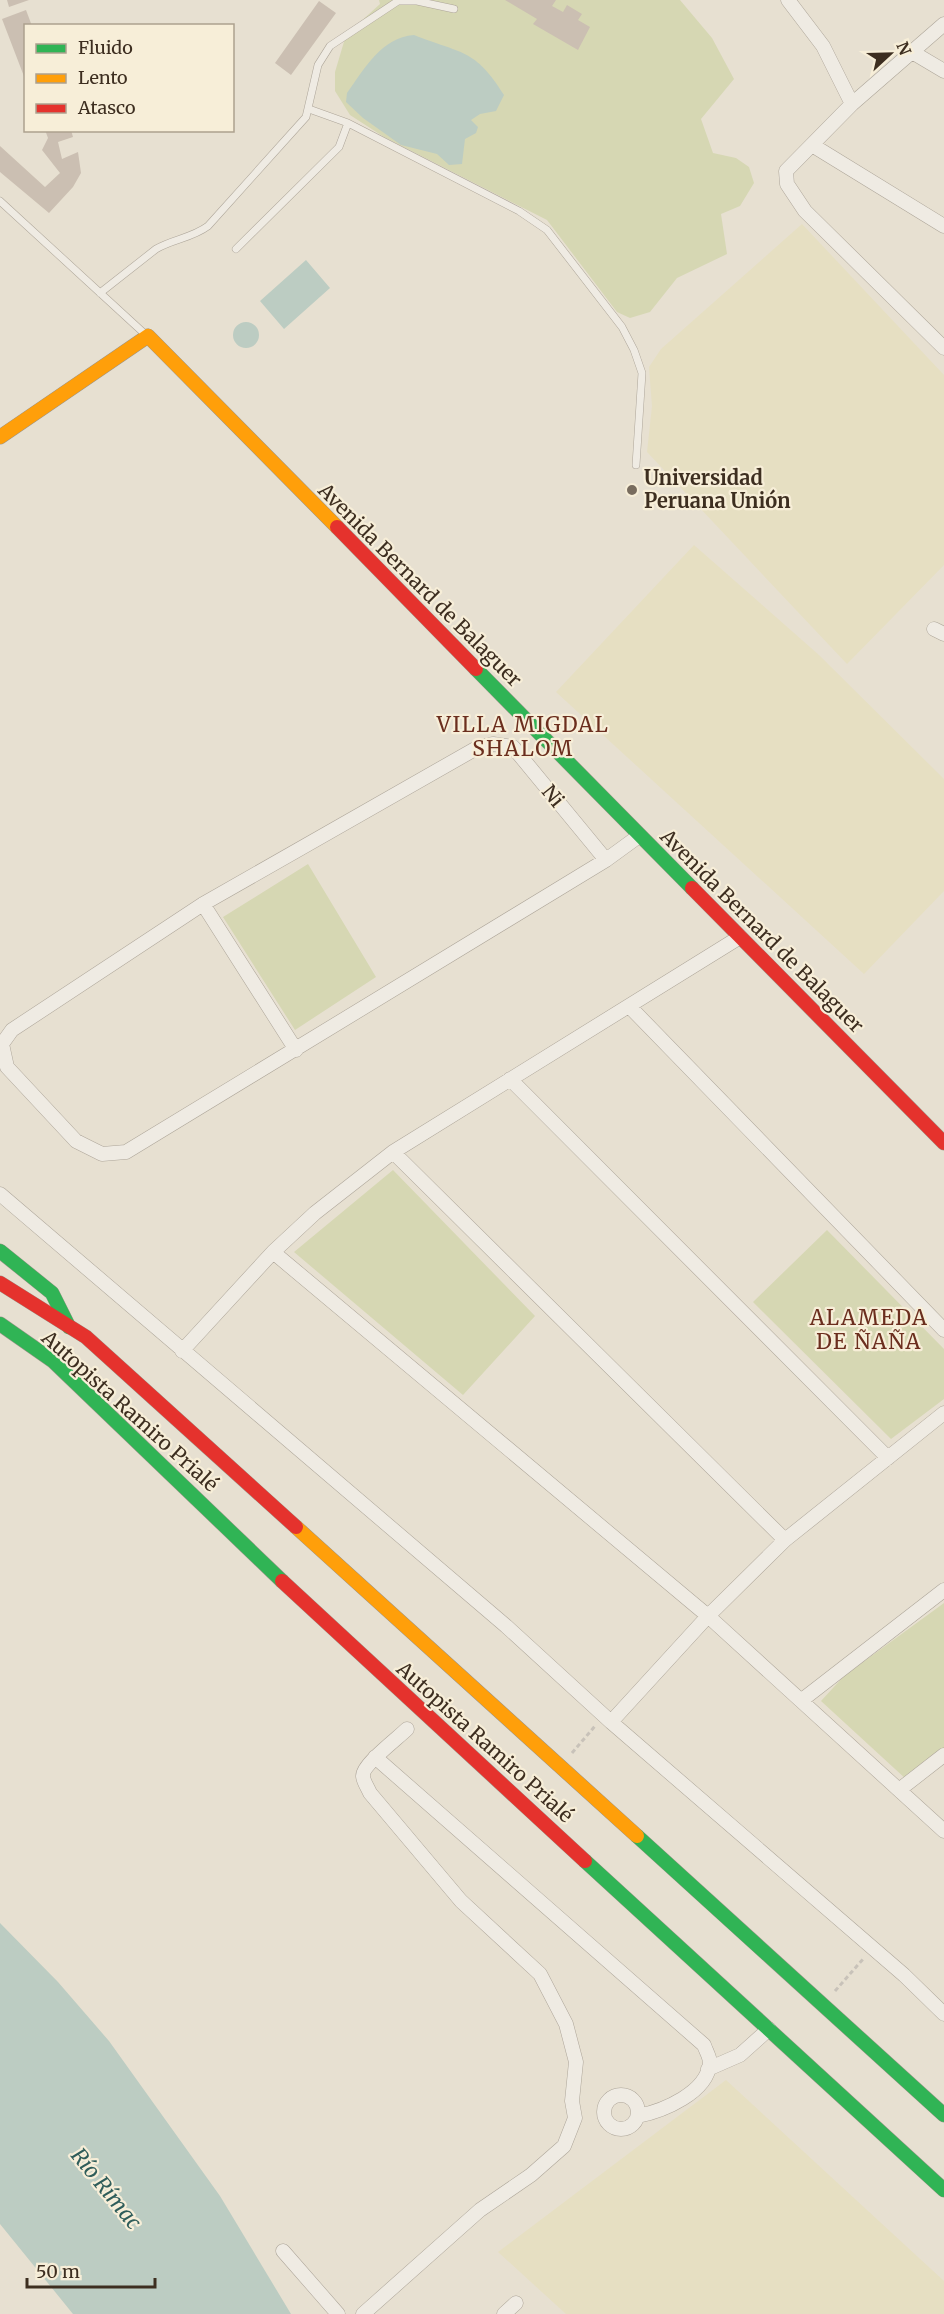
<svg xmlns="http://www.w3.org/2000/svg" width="944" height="2314" viewBox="0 0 944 2314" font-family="Merriweather,serif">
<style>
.farmland{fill:#e6dfc2}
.green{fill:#d6d7b3}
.water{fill:#bcccc2}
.building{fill:#cbbfb2}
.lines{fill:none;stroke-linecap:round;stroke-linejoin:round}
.lane-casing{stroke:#ada599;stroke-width:8}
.street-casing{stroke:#ada599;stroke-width:15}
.fast-casing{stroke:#9c958a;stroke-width:15}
.slow-casing{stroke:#9c958a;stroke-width:15}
.jam-casing{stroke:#9c958a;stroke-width:15}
.path{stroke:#c8c2b9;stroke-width:3;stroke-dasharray:4.5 3;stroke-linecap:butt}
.lane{stroke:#efebe3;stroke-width:7}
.street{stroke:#efebe3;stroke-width:14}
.fast{stroke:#30b455;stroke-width:14}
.slow{stroke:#ff9f0a;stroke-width:14}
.jam{stroke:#e5322d;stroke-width:14}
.poi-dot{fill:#786c5e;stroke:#f7eed8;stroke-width:2}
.labels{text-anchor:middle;stroke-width:4.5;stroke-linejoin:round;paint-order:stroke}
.poi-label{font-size:20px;font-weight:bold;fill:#3d2e20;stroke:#f7eed8;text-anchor:start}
.street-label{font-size:20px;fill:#3d2e20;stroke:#f7eed8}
.neighbourhood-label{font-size:21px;letter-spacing:1.5px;fill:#6b2e1e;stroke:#f7eed8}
.water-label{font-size:21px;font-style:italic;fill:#2f5d5a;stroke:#f7eed8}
</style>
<rect width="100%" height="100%" fill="#e7e0d1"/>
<path class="farmland" d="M802,224L944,375V565L847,664L647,452L652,406L649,367L661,349Z
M694,545L819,655L944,779V891L864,974L556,692Z
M726,2080L944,2281V2314H566L498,2252Z"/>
<path class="green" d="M379,0H680L712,38L734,79L701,119L713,153L736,158L749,167L754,183L740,206L721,214L727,254L677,278L650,312L630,318L617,312L547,220L384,137L350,115L335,91V72L346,35L380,4Z
M308,864L376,977L295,1030L223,917Z
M393,1170L535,1316L463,1395L294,1252Z
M827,1230L944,1349V1399L891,1439L753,1302Z
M944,1603V1749L907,1780L821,1701L844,1676Z"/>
<path class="water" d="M414,35C461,54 475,48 504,95L496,111L480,114L471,120L478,127L476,133L465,139L462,164L449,165L437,154L401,145L363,118L346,102L347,93C365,68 381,38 414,35Z
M306,260L330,288L284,329L260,301Z
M233 335a13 13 0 1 1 26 0a13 13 0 1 1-26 0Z
M0,1923L58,1982L109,2041L220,2196L291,2314H73L0,2224Z"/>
<path class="building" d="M7,0H29L9,7Z
M505,0H556L552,6L563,12L567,5L582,14L578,20L590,27L578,50L533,24L537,19Z
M319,1L336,13L291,75L275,63Z
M26,10L32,26H26L25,79L2,19Z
M45,130H71L73,137L58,142L62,159L78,152L81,173L73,187L49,213L0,172V146L45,187L60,173L42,150L48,138Z"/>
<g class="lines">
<g class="lane-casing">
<path id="lane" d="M348,123L519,211L547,230L622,327L634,350L642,373L636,465
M0,201L146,335
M236,249L339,147L348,123L309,109
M100,293L156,249C173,239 192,238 208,226L306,117L318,65L330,46L398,1H417L454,9"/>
</g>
<g class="street-casing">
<path id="street" d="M788,0L823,46L852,104
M944,24L852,104L786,171L787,184L805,211L944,348
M912,52L944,71
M812,145L944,226
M934,629L944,634
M606,860L513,747L493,744L475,749L203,904L12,1030L2,1044L7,1067L76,1141L102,1154L126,1152L606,860L639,836
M203,904L296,1050
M629,1006L944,1330
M510,1079L888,1458
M393,1152L785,1540
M0,1194L506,1626L611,1722L904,1975L944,2014
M273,1252L708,1616L944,1831
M182,1351L273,1252L315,1213L393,1152L740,937
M802,1700L944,1590
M611,1722L708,1616L785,1540L944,1413
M375,1757L704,2045C706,2051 710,2057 710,2063C707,2093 663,2111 638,2116
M899,1790L944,1755
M708,2069L740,2055L769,2029
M604 2112a17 17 0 1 1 34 0a17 17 0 1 1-34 0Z
M283,2251L338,2314
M363,2314L480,2210L531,2175L564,2146L575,2118L572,2101L576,2062L566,2024L540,1974L461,1901L370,1793C368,1788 363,1781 363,1776C362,1765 398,1738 407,1729
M504,2314L516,2303"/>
</g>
<g class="fast-casing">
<path id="fast" d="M476,669L692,888
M0,1251L52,1293L69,1327
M0,1324L53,1361L282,1581
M637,1836L944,2115
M585,1861L944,2190"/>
</g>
<g class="slow-casing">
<path id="slow" d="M0,437L148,336L337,527
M296,1527L637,1836"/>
</g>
<g class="jam-casing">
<path id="jam" d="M337,527L476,669
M692,888L944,1143
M0,1283L86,1337L296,1527
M282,1581L585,1861"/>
</g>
<path class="path" d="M572,1753L595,1726
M835,1991L864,1958"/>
<use href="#lane" class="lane"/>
<use href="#street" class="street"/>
<use href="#fast" class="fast"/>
<use href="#slow" class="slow"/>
<use href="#jam" class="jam"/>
</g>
<circle class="poi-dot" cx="632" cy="490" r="6"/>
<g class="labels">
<g class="poi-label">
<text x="644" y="485">Universidad<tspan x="644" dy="23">Peruana Unión</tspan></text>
</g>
<g class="street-label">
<text transform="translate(420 585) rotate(45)" y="7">Avenida Bernard de Balaguer</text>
<text transform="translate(553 796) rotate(51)" y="7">Ni</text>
<text transform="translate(762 931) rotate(45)" y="7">Avenida Bernard de Balaguer</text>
<text transform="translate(130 1411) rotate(42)" y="7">Autopista Ramiro Prialé</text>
<text transform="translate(485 1742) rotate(42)" y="7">Autopista Ramiro Prialé</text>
</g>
<g class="neighbourhood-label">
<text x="523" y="732">VILLA MIGDAL<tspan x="523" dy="24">SHALOM</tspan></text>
<text x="869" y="1325">ALAMEDA<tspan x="869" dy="24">DE ÑAÑA</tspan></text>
</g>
<g class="water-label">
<text transform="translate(106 2189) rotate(51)" y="7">Río Rímac</text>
</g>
</g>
<rect x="24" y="24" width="210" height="108" fill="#f7eed8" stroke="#ada18e" stroke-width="1.5"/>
<rect x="36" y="44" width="30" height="9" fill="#30b455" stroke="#ada18e" stroke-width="1.5"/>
<text x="78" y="54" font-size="18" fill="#3d2e20">Fluido</text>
<rect x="36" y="74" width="30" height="9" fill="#ff9f0a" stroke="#ada18e" stroke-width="1.5"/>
<text x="78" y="84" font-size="18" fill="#3d2e20">Lento</text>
<rect x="36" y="104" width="30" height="9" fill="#e5322d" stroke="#ada18e" stroke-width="1.5"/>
<text x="78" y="114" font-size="18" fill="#3d2e20">Atasco</text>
<g transform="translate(890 54) rotate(68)" stroke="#f7eed8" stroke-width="4.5" paint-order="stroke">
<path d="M0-4.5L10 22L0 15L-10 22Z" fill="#3d2e20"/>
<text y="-9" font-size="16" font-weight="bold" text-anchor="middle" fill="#3d2e20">N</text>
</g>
<path d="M27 2278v9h128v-9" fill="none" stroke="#3d2e20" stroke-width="3"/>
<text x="36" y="2278" font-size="18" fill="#3d2e20" stroke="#f7eed8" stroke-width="4.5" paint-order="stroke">50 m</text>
</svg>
